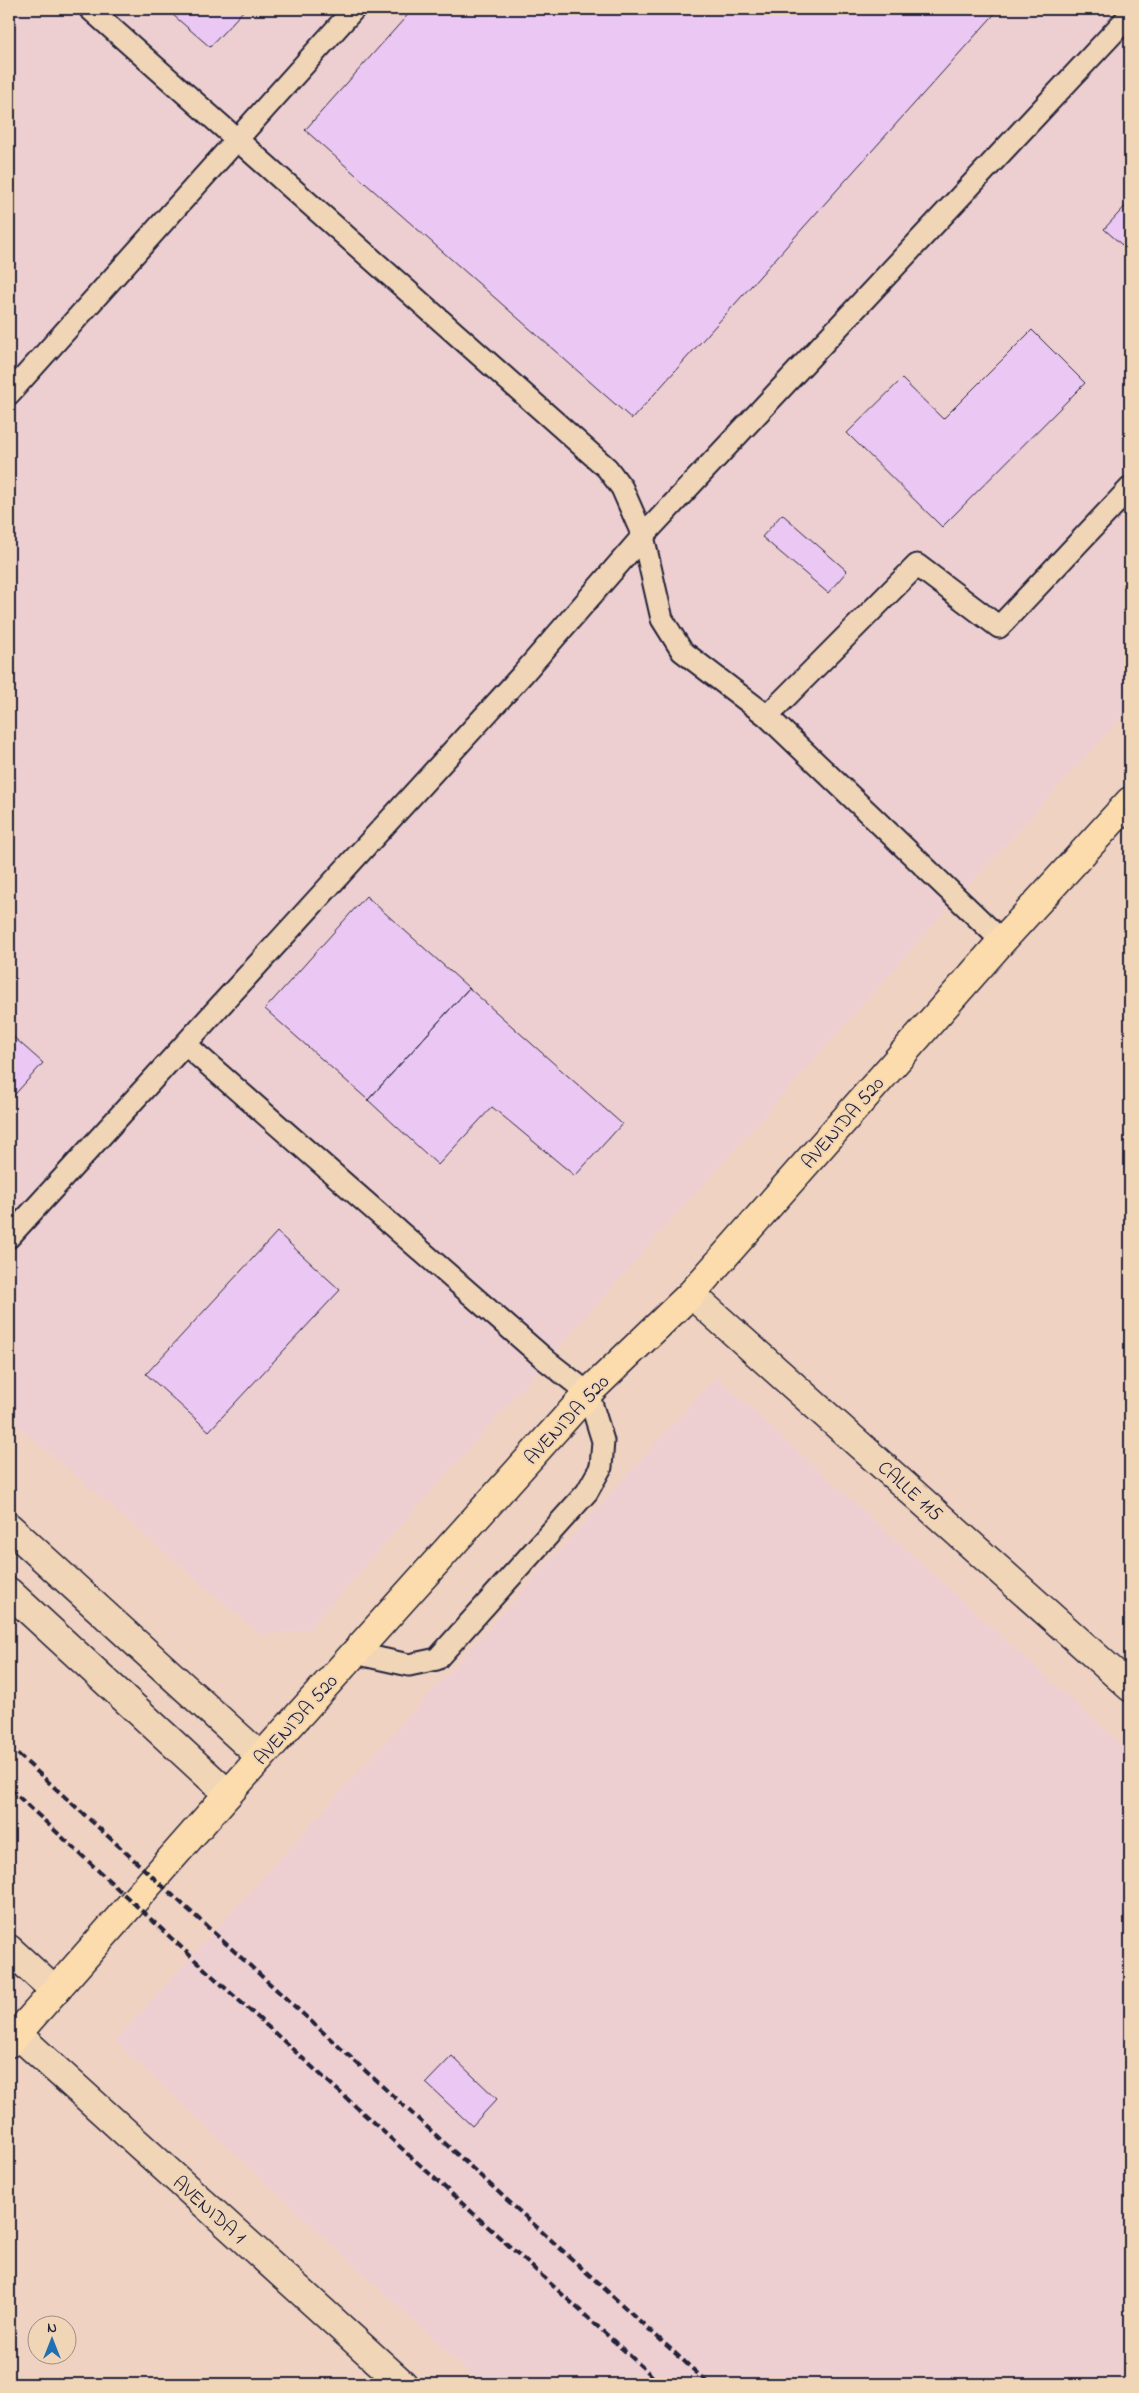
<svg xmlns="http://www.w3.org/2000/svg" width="1139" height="2393" viewBox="0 0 1139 2393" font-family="'Indie Flower',sans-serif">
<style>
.built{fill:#eecfd1}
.building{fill:#ebc8f3;stroke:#22223b}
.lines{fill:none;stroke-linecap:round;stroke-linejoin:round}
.lane-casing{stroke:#22223b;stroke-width:25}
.street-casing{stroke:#22223b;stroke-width:31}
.secondary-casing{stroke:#22223b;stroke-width:31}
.primary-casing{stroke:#22223b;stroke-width:31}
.lane{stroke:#f1d5b7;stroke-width:21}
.street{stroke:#f1d5b7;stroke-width:28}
.secondary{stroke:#f1d5b7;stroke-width:28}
.primary{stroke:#fcdcac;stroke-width:28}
.rail{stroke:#22223b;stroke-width:4;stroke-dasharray:8 4;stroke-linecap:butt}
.labels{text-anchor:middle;stroke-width:4;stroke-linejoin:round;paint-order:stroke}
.street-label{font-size:20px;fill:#22223b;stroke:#f1d5b7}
</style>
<rect width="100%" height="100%" fill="#f0d2c3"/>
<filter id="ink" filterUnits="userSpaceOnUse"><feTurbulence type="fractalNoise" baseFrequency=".02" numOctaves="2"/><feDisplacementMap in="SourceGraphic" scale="10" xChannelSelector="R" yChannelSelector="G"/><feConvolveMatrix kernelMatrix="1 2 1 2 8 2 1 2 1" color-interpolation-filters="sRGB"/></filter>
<g filter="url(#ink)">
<path class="built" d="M9,9H1130V708L957,898L308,1630L261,1635L9,1418Z
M716,1377L1130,1753V2384H481L115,2041Z"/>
<path class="building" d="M166,9H245L210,47Z
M413,9H999L632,419L305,130Z
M1130,201V252L1104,229Z
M1032,330L1085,383L942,527L847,433L902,379L943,419Z
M782,514L847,571L828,593L762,537Z
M366,896L469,988L368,1100L265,1009Z
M469,988L622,1124L575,1176L492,1107L438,1165L368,1100Z
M9,1033L43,1063L9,1101Z
M277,1232L340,1290L209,1431L146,1374Z
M452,2056L497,2099L472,2126L426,2083Z"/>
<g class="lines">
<g class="lane-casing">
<path id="lane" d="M90,9L607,468L622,488L643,536L662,619L682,651L767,716L1002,941
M9,394L354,9
M767,716L917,565L999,627L1130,488
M185,1044L547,1361L588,1393L603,1441L601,1467L587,1492L437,1659L409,1665L354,1653
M9,1237L522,675L643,536L1130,15"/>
</g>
<g class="street-casing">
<path id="street" d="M691,1294L1130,1687
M9,1949L55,1991
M17,2034L403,2384"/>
</g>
<g class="secondary-casing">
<path id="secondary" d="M9,1527L261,1757
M9,1592L228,1794"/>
</g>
<g class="primary-casing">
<path id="primary" d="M9,2043L228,1794L588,1393L691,1294L1002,941L1130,801"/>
</g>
<use href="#lane" class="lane"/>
<use href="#street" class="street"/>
<use href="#secondary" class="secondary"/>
<use href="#primary" class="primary"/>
<path class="rail" d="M9,1746L709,2384
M9,1788L222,1985L661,2384"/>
</g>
</g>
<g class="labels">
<g class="street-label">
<text transform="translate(842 1122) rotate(-49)" y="7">AVENIDA 520</text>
<text transform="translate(566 1419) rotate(-47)" y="7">AVENIDA 520</text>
<text transform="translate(911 1490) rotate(42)" y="7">CALLE 115</text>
<text transform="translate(295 1719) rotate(-48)" y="7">AVENIDA 520</text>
<text transform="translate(210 2209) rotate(42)" y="7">AVENIDA 1</text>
</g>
</g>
<rect width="1139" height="2393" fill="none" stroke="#f1d5b7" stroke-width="30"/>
<rect x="15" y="15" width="1109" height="2363" fill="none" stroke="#22223b" stroke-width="2" filter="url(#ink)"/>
<g transform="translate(52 2340)"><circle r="24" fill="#f1d5b7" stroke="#9e8d85"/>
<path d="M0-4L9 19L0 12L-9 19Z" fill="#1f6fb2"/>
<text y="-8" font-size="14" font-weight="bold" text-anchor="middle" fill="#22223b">N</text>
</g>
</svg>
